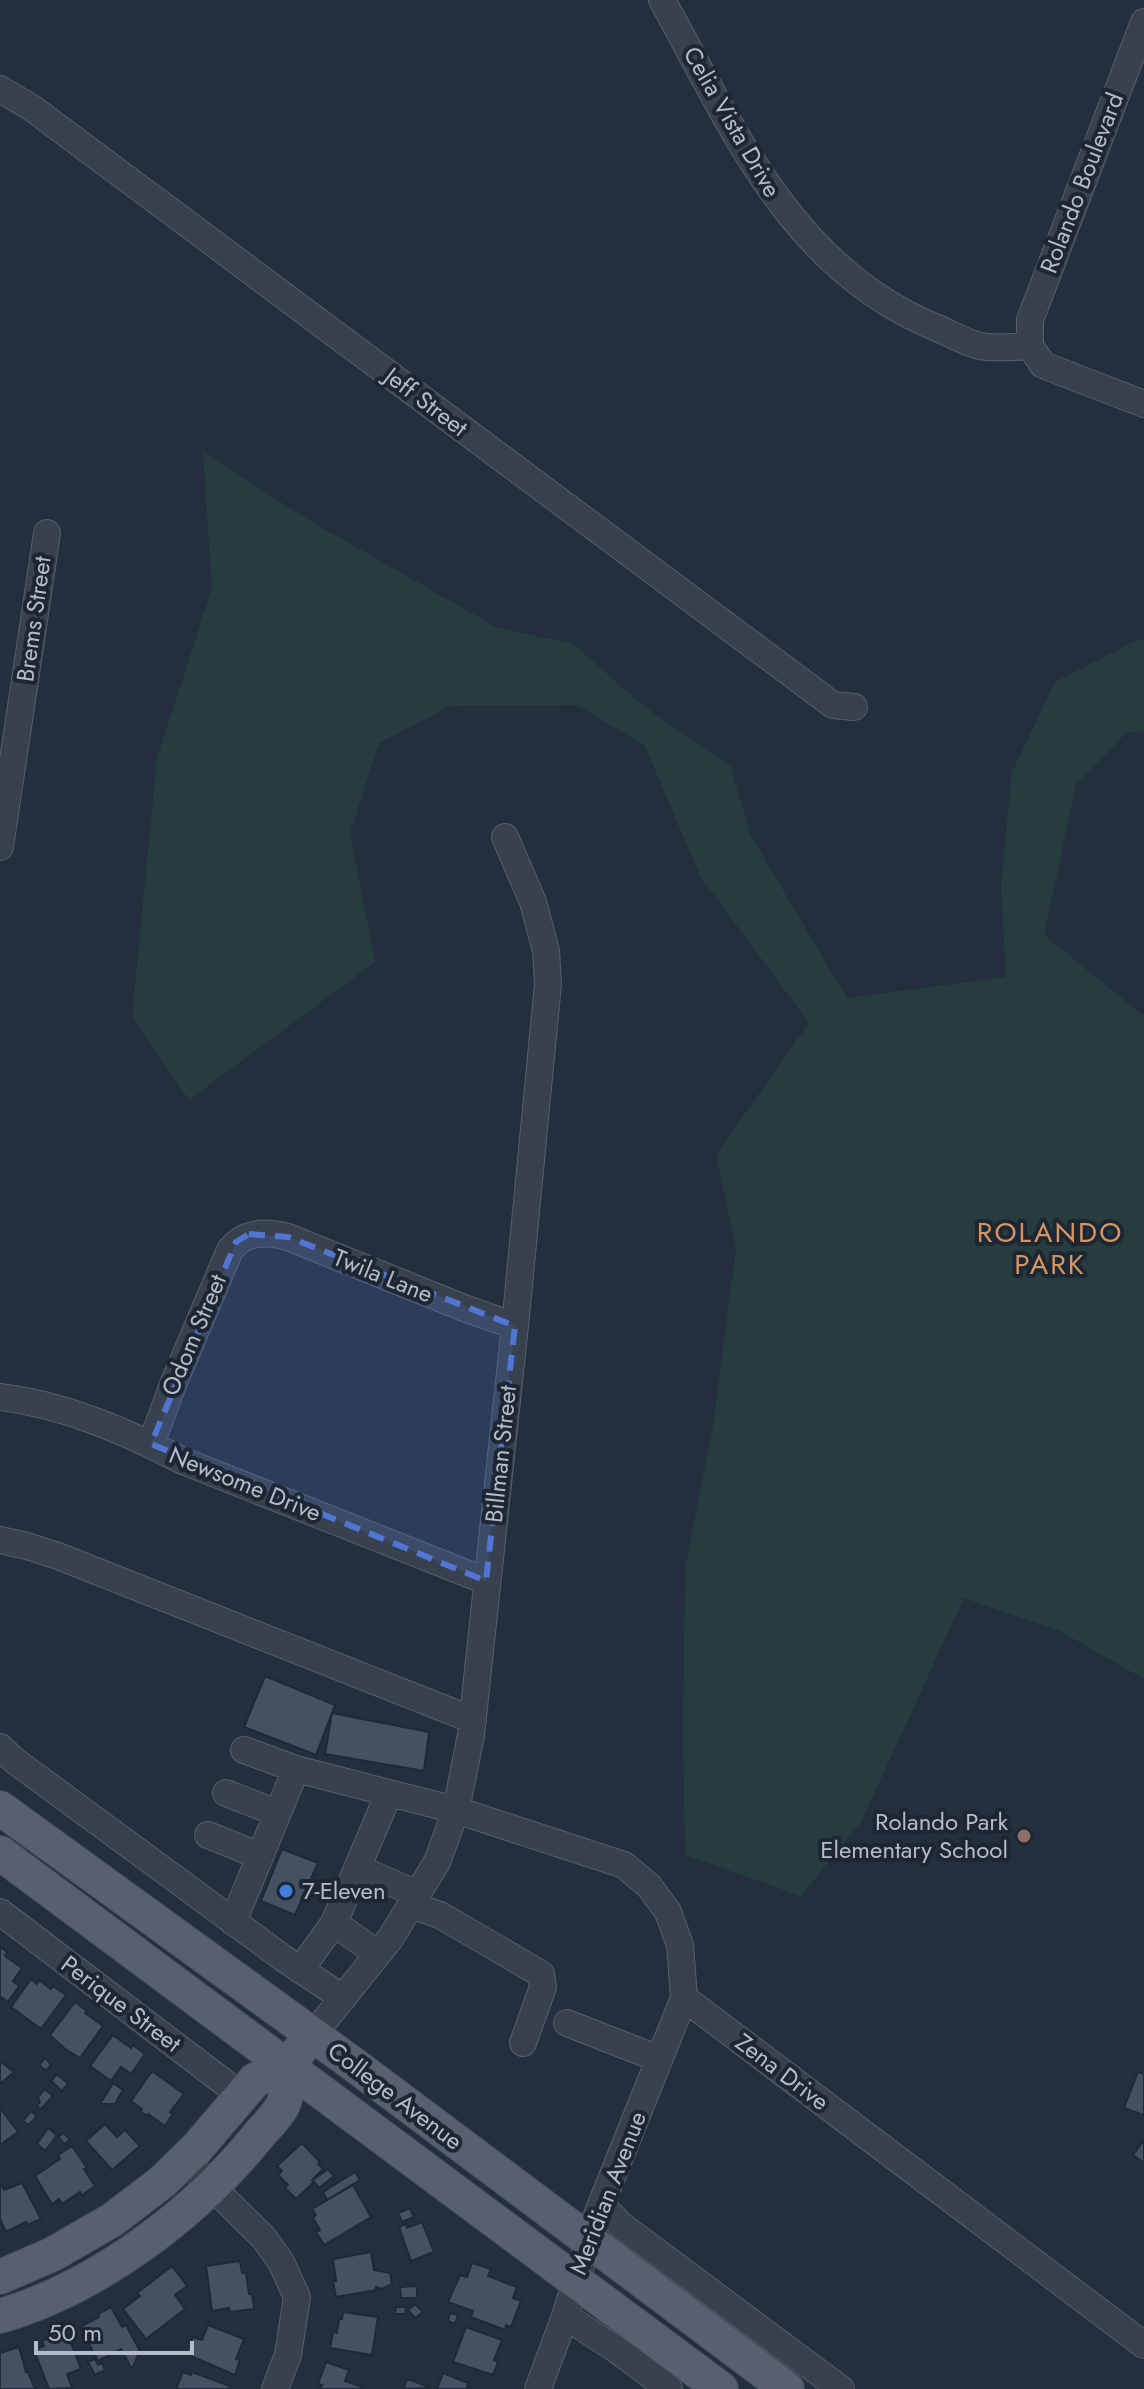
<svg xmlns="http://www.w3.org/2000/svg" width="1144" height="2389" viewBox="0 0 1144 2389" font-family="Jost,sans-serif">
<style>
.green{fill:#263c3f}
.building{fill:#455162;stroke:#1f2835;stroke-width:2}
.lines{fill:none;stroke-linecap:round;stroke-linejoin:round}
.minor-casing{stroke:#565f6c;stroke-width:28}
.major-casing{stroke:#414a57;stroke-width:36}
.minor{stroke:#38414e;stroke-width:26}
.major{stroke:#56606e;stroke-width:34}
.marked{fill:#5274d3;fill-opacity:0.2;stroke:#5274d3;stroke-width:6;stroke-dasharray:16 10;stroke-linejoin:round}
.education-dot{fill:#8d6e63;stroke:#1d2633;stroke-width:3}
.shop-dot{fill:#3f7fe0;stroke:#1d2633;stroke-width:3}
.labels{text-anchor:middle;stroke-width:8;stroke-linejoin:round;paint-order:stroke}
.street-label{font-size:24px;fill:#b4bcc9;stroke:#1d2633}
.poi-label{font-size:24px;fill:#b4bcc9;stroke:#1d2633;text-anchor:end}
.quarter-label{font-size:28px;letter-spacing:2px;fill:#d59563;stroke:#1d2633}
</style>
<rect width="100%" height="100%" fill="#242f3e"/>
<path class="green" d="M203,452L312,522L496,627L573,644L645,707L730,766L751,836L847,998L1006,977L1001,885L1012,772L1055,682L1139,639L1144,641V731L1126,733L1076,785L1044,935L1144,1016V1679L1060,1631L964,1598L861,1822L801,1896L685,1855L683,1734L685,1570L714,1420L736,1248L716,1155L809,1023L700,876L645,746L577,705L450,706L379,743L350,833L375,962L189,1100L132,1017L157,758L212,588Z"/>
<path class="building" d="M265,1676L335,1705L316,1755L244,1727Z
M332,1713L429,1732L424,1771L325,1754Z
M282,1849L318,1863L295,1915L261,1901Z
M0,1947L7,1952L5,1956L22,1968L13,1981L19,1986L8,2002L1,1997L0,1999Z
M31,1979L37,1984L39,1980L51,1989L53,1986L66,1995L41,2029L11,2007Z
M75,2002L87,2011L85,2013L103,2026L80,2058L65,2049L50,2035Z
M113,2035L131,2048L133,2045L145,2054L131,2074L121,2067L111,2081L90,2066Z
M45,2058L51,2064L46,2071L39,2065Z
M0,2061L14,2072L0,2084Z
M152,2071L184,2094L170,2112L173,2114L165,2126L148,2114L147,2116L140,2111L142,2109L131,2101Z
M1138,2072L1144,2074V2115L1124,2108Z
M57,2074L68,2084L62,2091L51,2081Z
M113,2083L123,2090L115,2104H100Z
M45,2089L53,2096L41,2109L37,2106L40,2102L38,2097Z
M0,2108L18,2132L0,2145Z
M31,2111L37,2116L29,2125L23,2121Z
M105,2124L117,2137L125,2130L140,2146L112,2170L86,2141Z
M48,2128L57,2135L45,2151L37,2144Z
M64,2133L70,2140L64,2144L58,2137Z
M1144,2140V2163L1133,2155Z
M302,2143L320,2162L318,2164L323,2169L312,2180L314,2182L296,2199L285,2188L288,2185L278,2175L282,2171L277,2166Z
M72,2146L87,2168L84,2169L95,2186L82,2195L80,2192L62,2204L59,2199L52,2204L35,2176L60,2159L58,2155Z
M328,2169L334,2176L319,2188L313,2180Z
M355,2172L360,2180L327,2200L323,2192Z
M0,2181L4,2190L22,2183L41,2219L27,2225L26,2222L6,2232L0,2219Z
M353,2185L371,2217L324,2245L316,2232L320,2230L313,2218L316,2215L312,2209Z
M410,2208L414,2217L402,2222L398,2213Z
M422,2222L434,2252L411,2261L399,2227L406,2224L407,2228Z
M371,2252L374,2270L390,2273L392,2284L382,2289L376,2287V2290L336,2297L333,2281H336L333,2259Z
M240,2261L242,2273H246L249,2294H252L254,2309L230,2312L229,2308L212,2311L206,2266Z
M472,2263L491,2269L488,2276L517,2287L513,2298L521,2301L511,2327L506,2325L505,2330L471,2317L473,2311L448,2302L460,2275L467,2277Z
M172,2266L187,2286L175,2295L185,2309L146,2339L123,2309L140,2296L137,2293Z
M417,2286V2298H401L400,2287Z
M415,2304L423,2312L415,2318L408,2310Z
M111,2307L122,2327L126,2325L140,2351L132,2369L121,2349L98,2361L80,2327L99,2317L98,2314Z
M396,2307H406L405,2314H395Z
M343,2312L378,2317L372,2355L330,2348L333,2332L337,2333L339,2319H342Z
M450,2313L458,2315L455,2324L448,2321Z
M208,2325L244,2339L236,2359L240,2360L235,2375L186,2354L193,2337L202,2340Z
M466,2327L502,2340L494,2360L498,2362L493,2375L453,2362Z
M66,2330L81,2369L67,2374L72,2388L49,2389L34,2350L44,2346L42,2341L53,2337L52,2335Z
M19,2347L26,2372H28L35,2389H0V2353Z
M95,2359L98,2365L102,2363L105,2370L95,2375L88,2362Z
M326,2362L349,2370L345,2381L362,2387L361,2389H320L322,2385L318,2384Z
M183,2372L191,2375L192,2372L230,2386L229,2389H176Z
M443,2373L468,2383L467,2387L472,2389H437Z
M407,2380H411L431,2388L403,2389Z"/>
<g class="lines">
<g class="minor-casing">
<path id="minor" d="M662,0C733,128 791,269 937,328C952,334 971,346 988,347C1002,348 1016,347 1030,346
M0,89L32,108L833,705L854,707
M1030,346V320L1144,22
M1030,346L1043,365L1144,404
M0,847L47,533
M0,1397C65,1405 125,1431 183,1461L486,1581
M151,1444L174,1382L230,1250C245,1231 266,1231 288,1237L464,1308L515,1326
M0,1540L27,1546L58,1556L473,1720
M0,1747L15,1761L283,1958L343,1998
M244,1750L296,1769L389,1793
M226,1793L277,1813
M208,1835L260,1856
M358,1868L417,1894
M411,1905L440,1915L541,1974L543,1987L523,2043
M0,1912L242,2096
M233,1922L296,1769
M334,1923L378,1954
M300,1970L334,1923L389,1793L456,1810L624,1865L649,1886L668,1912L680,1945L684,1998L1144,2345
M567,2023L659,2059
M313,2035L390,1939L437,1862L456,1810L471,1735L515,1326L548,984L546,951L533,902L505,837
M185,2160L264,2238L281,2262L297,2297L288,2355L275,2389
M601,2205L622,2226L841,2389
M565,2316L617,2350L669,2389
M538,2389L565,2316L598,2212L684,1998"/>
</g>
<g class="major-casing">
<path id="major" d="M0,1808L353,2064L787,2389
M0,1853L721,2389
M0,2277L53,2254L112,2220L162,2182L197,2148L255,2080L286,2066L300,2050
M0,2316C97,2288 195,2214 258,2136C266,2126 280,2114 284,2102C288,2092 286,2077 286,2066"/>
</g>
<use href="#minor" class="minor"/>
<use href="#major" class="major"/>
</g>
<path class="marked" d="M249,1234L288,1237L515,1326L486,1581L151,1444L236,1242Z"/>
<circle class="education-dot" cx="1024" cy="1836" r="8"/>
<circle class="shop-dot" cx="286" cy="1891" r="8"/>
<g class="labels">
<g class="street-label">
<text transform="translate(732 122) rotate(60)" y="8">Celia Vista Drive</text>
<text transform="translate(1082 183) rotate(-69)" y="8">Rolando Boulevard</text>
<text transform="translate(426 402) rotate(37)" y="8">Jeff Street</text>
<text transform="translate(34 619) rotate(-82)" y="8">Brems Street</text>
<text transform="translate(383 1276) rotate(22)" y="8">Twila Lane</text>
<text transform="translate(194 1335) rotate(-67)" y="8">Odom Street</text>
<text transform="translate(501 1454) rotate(-84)" y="8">Billman Street</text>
<text transform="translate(245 1484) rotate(22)" y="8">Newsome Drive</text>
<text transform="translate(121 2004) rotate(37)" y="8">Perique Street</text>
<text transform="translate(782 2072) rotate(37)" y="8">Zena Drive</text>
<text transform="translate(395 2096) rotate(37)" y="8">College Avenue</text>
<text transform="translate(608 2193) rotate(-69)" y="8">Meridian Avenue</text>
</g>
<g class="poi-label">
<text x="1008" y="1830">Rolando Park<tspan x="1008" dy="28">Elementary School</tspan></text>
<text x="302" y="1899" text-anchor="start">7-Eleven</text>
</g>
<g class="quarter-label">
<text x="1050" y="1242">ROLANDO<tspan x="1050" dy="32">PARK</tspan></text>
</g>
</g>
<path d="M36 2341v12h156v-12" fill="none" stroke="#b4bcc9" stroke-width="4"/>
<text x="48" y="2341" font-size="24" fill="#b4bcc9" stroke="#1d2633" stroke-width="6" paint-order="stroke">50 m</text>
</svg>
